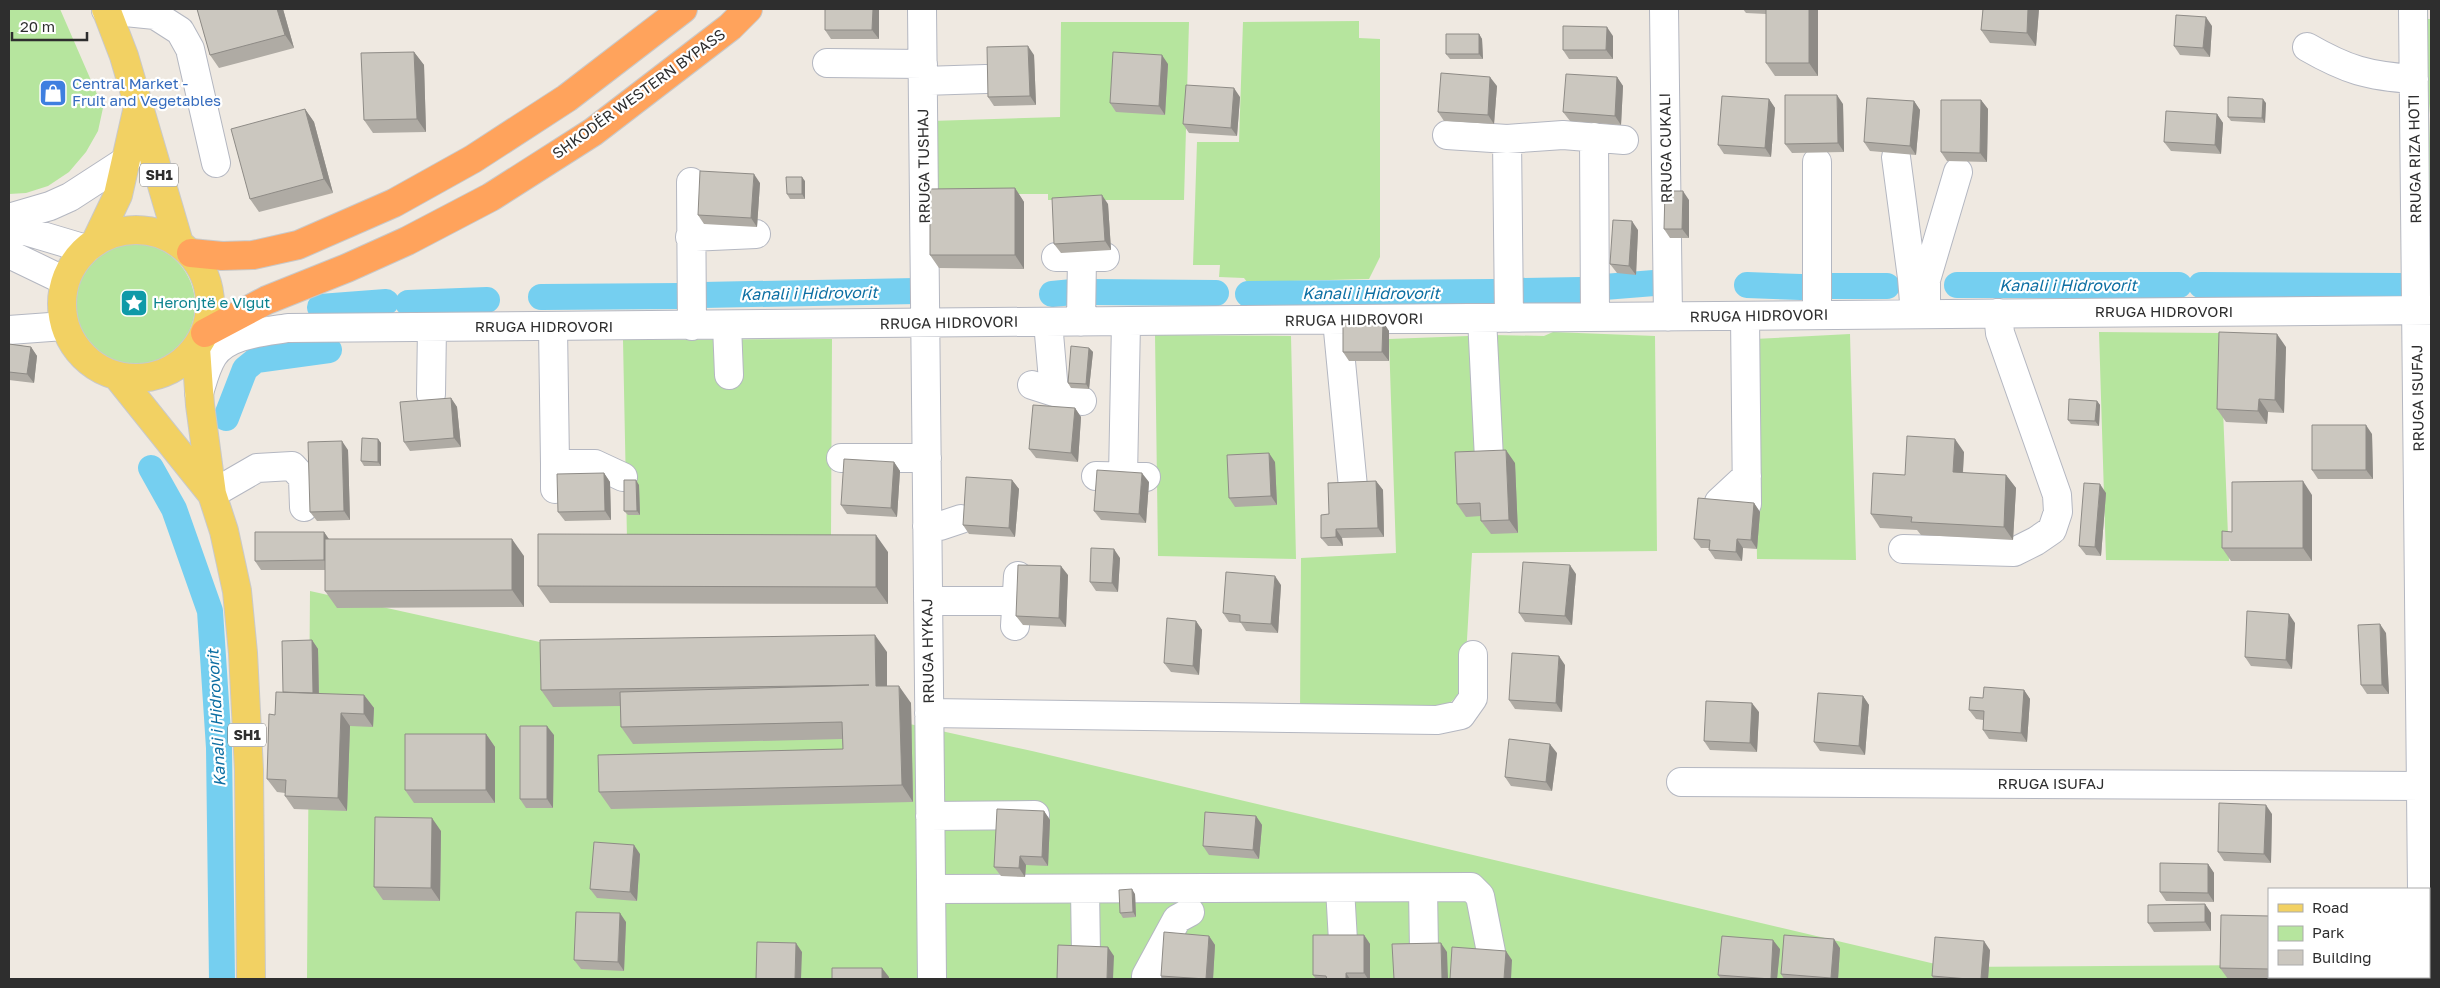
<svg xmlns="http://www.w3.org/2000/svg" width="2440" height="988" viewBox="0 0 2440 988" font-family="'Golos Text',sans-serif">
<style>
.green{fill:#b6e59e}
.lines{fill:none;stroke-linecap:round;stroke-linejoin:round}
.canal{stroke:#75cff0;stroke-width:26}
.minor-casing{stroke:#b4b7c1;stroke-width:30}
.major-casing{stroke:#c9c9c9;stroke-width:30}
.highway-casing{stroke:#c9c9c9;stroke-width:30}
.minor{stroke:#fff;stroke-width:28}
.major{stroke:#f2d163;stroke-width:28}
.highway{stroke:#ffa35c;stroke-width:28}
.wall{fill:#afaba4}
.shaded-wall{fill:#8e8b86}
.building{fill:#cbc7bf;stroke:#8e8b86}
.labels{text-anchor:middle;stroke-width:4.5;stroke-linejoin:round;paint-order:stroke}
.shield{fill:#fff;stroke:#6d6d6d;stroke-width:1}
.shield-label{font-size:14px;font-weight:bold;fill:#2e2e2e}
.shop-label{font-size:15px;fill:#366cbe;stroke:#fff;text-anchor:start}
.street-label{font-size:15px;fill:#2e2e2e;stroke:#fff}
.culture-label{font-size:15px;fill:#0d838f;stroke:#fff;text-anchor:start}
.water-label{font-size:16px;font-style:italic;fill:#0d6fa3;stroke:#fff}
</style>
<rect width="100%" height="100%" fill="#efe9e1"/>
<path class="green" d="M9,9H60L103,108L98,131L86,152L69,172L48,186L26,193L9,194Z
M2422,19H2431V251L2425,250L2430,115Z
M1359,21V38L1380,39V257L1369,279L1247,282L1244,278L1219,277L1220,265H1193L1197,142H1239L1243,22Z
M1061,22H1189L1184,200H1048V194H931V121L1060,117Z
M71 305a62 62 0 1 1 124 0a62 62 0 1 1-124 0Z
M1553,332L1655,336L1657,551L1472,553L1465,674L1459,694L1443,710L1300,712L1301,558L1396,553L1389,339L1494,335L1544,336Z
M2099,332L2220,333L2229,561L2106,560Z
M1850,334L1856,560L1757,559L1754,339Z
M1155,335L1291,336L1296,559L1158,556Z
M832,339L831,538L627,539L623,340Z
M310,591L1032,751L1948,967L2269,965V977H2429V964H2431V979H307Z"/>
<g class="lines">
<path class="canal" d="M1747,285L1801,287
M1957,285H2179
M2201,285L2401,286
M1824,286H1887
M1604,287L1654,283
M1517,291L1581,290
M1089,292L1216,293
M1052,294L1073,292
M1248,294L1495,292
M702,295L916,291
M541,297L681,296
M408,303L487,300
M320,307L386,302
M226,418L245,369L256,360L329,350
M151,468L174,509L210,611L219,748L222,979"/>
<g class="minor-casing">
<path id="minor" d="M922,9L932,979
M1664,9L1668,317
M2413,9L2422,889
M106,10L155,15L180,31L190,49L216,163
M2307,47C2347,70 2368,76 2414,79
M827,63L923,64
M923,81L986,79
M1447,135L1507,139L1563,135L1624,140
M1594,137L1595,317
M1507,139L1509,318
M1896,157L1912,278L1915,314
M691,182L692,326
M9,218L50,206L70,197L127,160
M9,226L86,249
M690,237L756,234
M9,254L65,281
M1056,257H1105
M1926,303V280L1958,172
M1817,315V162
M1745,316L1747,504
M1482,318L1489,459
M1337,320L1353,487
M1048,322L1054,392
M1081,322L1082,257
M727,325L729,375
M553,327L555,464H595L623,477
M9,330L64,326
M1032,385L1082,401
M199,393C203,380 206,367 213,356C227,334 264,332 288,328L2431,310
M431,394L432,327
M841,458H927
M1096,476L1146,477
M1123,477L1126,322
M555,489V464
M212,494L257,468L292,466L303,478L304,507
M1719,502L1747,476
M927,526H940L961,519
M1903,549L2014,552L2036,541L2052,530L2058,512L2057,495L2000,333L1998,313
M928,601H1016
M1015,626L1018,576
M929,713L1437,720L1461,715L1473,698V655
M1681,782L2421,786
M930,816L1035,815
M1340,888L1343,941
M1423,888L1424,951
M931,889L1471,887L1480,896L1491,952
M1085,889L1086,954
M2429,916H2431
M1146,976L1177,919L1190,912
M2423,977V979"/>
</g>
<g class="major-casing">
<path id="major" d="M106,9L124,56L179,243
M62 304a74 74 0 1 1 148 0a74 74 0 1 1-148 0Z
M96,241L118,195L137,111
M196,348L200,405L212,494L224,531L237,591L243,653L249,770L251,979
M118,377L211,493"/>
</g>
<g class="highway-casing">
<path id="highway" d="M191,253L222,256L253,255L298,245L394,203L473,159L567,98L683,9
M205,333L267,300L347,268L407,241L491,197L593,132L730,27L748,9"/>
</g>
<use href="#minor" class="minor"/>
<use href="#major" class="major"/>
<use href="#highway" class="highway"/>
</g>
<path class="wall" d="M197,9H283L294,48L219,68L210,55Z
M825,9H879V39H831L825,30Z
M1743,9H1818V76H1775L1766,63V14L1746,13Z
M1983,9H2039L2036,46L1990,43L1981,30Z
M2212,26L2210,57L2180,55L2174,46Z
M1479,34L1482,39L1483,59H1450L1446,54Z
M1613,36V59H1569L1563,50Z
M414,52L424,65L426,132L373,133L364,120Z
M1034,55L1036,105L994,106L988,97Z
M1168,64L1165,115L1116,112L1110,103Z
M1617,77L1623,86L1621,125L1570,121L1563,112Z
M1497,86L1494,124L1444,121L1438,112Z
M1240,97L1237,136L1189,133L1183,124Z
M1769,99L1775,108L1771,157L1724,154L1718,145Z
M1981,100L1988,109L1987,162L1947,161L1941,152Z
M1914,101L1920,110L1916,155L1870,151L1864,142Z
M2266,103L2265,123L2231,121L2228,117Z
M1843,104L1844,152L1792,153L1785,144Z
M305,109L314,122L333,193L259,212L250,199Z
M2217,114L2223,123L2221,154L2171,151L2164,142Z
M805,181V199H790L787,194Z
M760,183L757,227L704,224L698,215Z
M1015,188L1024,202V269L939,268L930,255Z
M1689,200V238H1670L1664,229Z
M1108,204L1111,250L1061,253L1054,244Z
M1638,230L1636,275L1617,273L1610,264Z
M1383,322L1389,331V361H1349L1343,352Z
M9,344L31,347L37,356L34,383L9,380Z
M2286,347L2284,413L2268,412L2267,424L2226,422L2217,409Z
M1089,348L1093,352L1089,389L1071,388L1068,383Z
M451,398L457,407L461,447L410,451L404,442Z
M2097,401L2100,405L2099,426L2071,424L2068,420Z
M1075,408L1081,417L1078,462L1036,458L1029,449Z
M2372,434L2373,479H2318L2312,470Z
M378,439L381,443V466H364L361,461Z
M348,450L350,520L317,521L310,512Z
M1964,452L1963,473L2006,475L2016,488L2013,540L1921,535L1917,530L1880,528L1871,514L1905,475Z
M894,462L900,471L897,517L847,514L841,505Z
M1275,462L1277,505L1235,507L1229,498Z
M1515,463L1518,533L1491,534L1481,521V516L1466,517L1457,504Z
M604,473L610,482L611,520L565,521L558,512Z
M1012,480L1019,489L1015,537L969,534L963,525Z
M1376,481L1383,490L1384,537L1342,538L1343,546H1328L1321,538L1329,514Z
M1149,482L1146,523L1101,520L1094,511Z
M639,485L640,515H628L624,511Z
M2106,493L2101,556L2086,555L2079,546Z
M2312,495V561H2231L2222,548L2232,532Z
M1754,503L1760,512L1757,549L1743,548L1742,561L1715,559L1709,550V548H1701L1694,539Z
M324,532L329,539L524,556V607L337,608L325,591V570H261L255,561Z
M888,552V604L550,603L538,586Z
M1120,558L1118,592L1096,591L1090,582Z
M1576,574L1572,625L1525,622L1519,613Z
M1068,575L1066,627L1023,625L1016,616Z
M1281,585L1278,633L1246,631L1241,623L1229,622L1223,613Z
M1196,621L1202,630L1199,675L1171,672L1164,663Z
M2295,623L2292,669L2251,666L2245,657Z
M2386,633L2389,694H2367L2361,685Z
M312,640L318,649L319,694L364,695L374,708L373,727L350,726L347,811L294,809L285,796V793L277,792L267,779L275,715L283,692Z
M887,652V686L911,703L913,802L611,809L599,792L843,749L842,739L633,744L621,727L620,706L553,707L541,690Z
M1565,665L1562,712L1515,709L1509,700Z
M2024,690L2030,699L2027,742L1989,739L1983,730V720L1976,719L1969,710L1983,698Z
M1863,696L1869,705L1865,755L1820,751L1814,742Z
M1759,712L1757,752L1710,750L1704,741Z
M486,734L495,747V803H414L405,790Z
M554,735L553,808H526L520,799Z
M1557,753L1552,791L1511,786L1505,777Z
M1044,811L1050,820L1048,866L1026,865L1025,877L1001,876L994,867Z
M2272,814L2271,863L2224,861L2218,852Z
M1256,816L1262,825L1259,859L1209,855L1203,846Z
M441,831L440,901L383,900L374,887Z
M640,854L637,901L597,898L590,889Z
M2208,864L2214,873V902L2166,901L2160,892Z
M1135,894L1136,917L1123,918L1120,913Z
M2205,904L2211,913V931L2154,932L2148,923Z
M2269,916V977H2285V979H2228L2220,968Z
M626,922L624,971L581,969L574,960Z
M1364,935L1370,944V979H1316L1313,975Z
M1209,936L1215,945L1213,979H1163L1161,976Z
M1840,948L1838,979H1784L1781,974Z
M1780,949L1777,979H1721L1718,975Z
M1990,950L1988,979H1934L1932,976Z"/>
<path class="shaded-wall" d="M277,9H283L294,48L285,35Z
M873,9H879V39L872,30Z
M1809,9H1818V76L1809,63Z
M2028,9H2039L2036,46L2027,33Z
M2206,17L2212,26L2210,57L2203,48Z
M1607,27L1613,36V59L1606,50Z
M1479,34L1482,39L1483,59L1479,54Z
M1028,46L1034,55L1036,105L1030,96Z
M414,52L424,65L426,132L417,119Z
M1162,55L1168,64L1165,115L1159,106Z
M1490,77L1497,86L1494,124L1488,115Z
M1617,77L1623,86L1621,125L1615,116Z
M1234,88L1240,97L1237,136L1231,128Z
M1837,95L1843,104L1844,152L1838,143Z
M1769,99L1775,108L1771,157L1765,148Z
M2263,99L2266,103L2265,123L2262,118Z
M1981,100L1988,109L1987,162L1980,153Z
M1914,101L1920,110L1916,155L1910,146Z
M305,109L314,122L333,193L324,179Z
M2217,114L2223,123L2221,154L2215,145Z
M754,174L760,183L757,227L751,218Z
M802,177L805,181V199L802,194Z
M1015,188L1024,202V269L1015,255Z
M1683,191L1689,200V238L1682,229Z
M1102,195L1108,204L1111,250L1105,241Z
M1632,221L1638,230L1636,275L1629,266Z
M1383,322L1389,331V361L1382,352Z
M2277,334L2286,347L2284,413L2275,400Z
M31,347L37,356L34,383L27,374Z
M1089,348L1093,352L1089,389L1086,384Z
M451,398L457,407L461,447L454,438Z
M2259,399L2268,412L2267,424L2258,411Z
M2097,401L2100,405L2099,426L2095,421Z
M1075,408L1081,417L1078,462L1071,453Z
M2366,425L2372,434L2373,479L2366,470Z
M378,439L381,443V466L378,462Z
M1955,439L1964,452L1962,485L1953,472Z
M342,441L348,450L350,520L344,511Z
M1506,450L1515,463L1518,533L1509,520Z
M1269,453L1275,462L1277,505L1271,496Z
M894,462L900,471L897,517L891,508Z
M604,473L610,482L611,520L605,511Z
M1142,473L1149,482L1146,523L1139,514Z
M2006,475L2016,488L2013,540L2004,527Z
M636,480L639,485L640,515L637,511Z
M1012,480L1019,489L1015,537L1009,528Z
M1376,481L1383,490L1384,537L1378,528Z
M2303,481L2312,495V561L2303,548Z
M2100,484L2106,493L2101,556L2095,547Z
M1754,503L1760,512L1757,549L1751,540Z
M1336,529L1342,538L1343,546L1336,537Z
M324,532L330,541V569L324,560Z
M876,535L888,552V604L876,587Z
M512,539L524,556V607L512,590Z
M1737,539L1743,548L1742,561L1736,552Z
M1114,549L1120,558L1118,592L1112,583Z
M1570,565L1576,574L1572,625L1565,616Z
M1061,566L1068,575L1066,627L1059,618Z
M1275,576L1281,585L1278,633L1271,624Z
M2289,614L2295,623L2292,669L2286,660Z
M1196,621L1202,630L1199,675L1193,666Z
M2380,624L2386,633L2389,694L2382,685Z
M875,635L887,652V703L876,686Z
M312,640L318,649L319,704L313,695Z
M1559,656L1565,665L1562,712L1556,703Z
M899,686L911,703L913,802L902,785Z
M2024,690L2030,699L2027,742L2021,733Z
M364,695L374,708L373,727L364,714Z
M1863,696L1869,705L1865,755L1859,746Z
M1752,703L1759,712L1757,752L1750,743Z
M341,713L350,726L347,811L338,798Z
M547,726L554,735L553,808L547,799Z
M486,734L495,747V803L486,790Z
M1550,744L1557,753L1552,791L1546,782Z
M2266,805L2272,814L2271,863L2264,854Z
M1044,811L1050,820L1048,866L1042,857Z
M1256,816L1262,825L1259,859L1253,850Z
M432,818L441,831L440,901L431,888Z
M634,845L640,854L637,901L630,892Z
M1020,856L1026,865L1025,877L1019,868Z
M2208,864L2214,873V902L2208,893Z
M1132,889L1135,894L1136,917L1133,912Z
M2205,904L2211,913V931L2205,922Z
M620,913L626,922L624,971L618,962Z
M1364,935L1370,944V979H1368L1364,973Z
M1209,936L1215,945L1213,979H1206Z
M1834,939L1840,948L1838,979H1832L1831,978Z
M1773,940L1780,949L1777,979H1771Z
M1984,941L1990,950L1988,979H1981Z
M796,943L802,952L801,979H795Z
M1441,943L1447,952L1448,979H1442Z
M1108,947L1114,956L1113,979H1107Z
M1506,951L1512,960L1511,979H1504Z
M882,968L889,977V979H882Z
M1346,973L1350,979H1346Z"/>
<path class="building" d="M197,9H277L285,35L210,55Z
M825,9H873L872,30H825Z
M1766,9H1809V63H1766Z
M1983,9H2028L2027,33L1981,30Z
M2176,15L2206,17L2203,48L2174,46Z
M1563,26L1607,27L1606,50H1563Z
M1446,34H1479V54H1446Z
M1028,46L1030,96L988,97L987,47Z
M414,52L417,119L364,120L361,53Z
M1113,52L1162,55L1159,106L1110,103Z
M1441,73L1490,77L1488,115L1438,112Z
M1566,74L1617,77L1615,116L1563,112Z
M1186,85L1234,88L1231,128L1183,124Z
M1785,95H1837L1838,143L1785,144Z
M1722,96L1769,99L1765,148L1718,145Z
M2228,97L2263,99L2262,118L2228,117Z
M1867,98L1914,101L1910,146L1864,142Z
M1941,100H1981L1980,153L1941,152Z
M305,109L324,179L250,199L231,129Z
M2166,111L2217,114L2215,145L2164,142Z
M700,171L754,174L751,218L698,215Z
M786,177H802V194H787Z
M1015,188V255H930V189Z
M1665,191H1683L1682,229H1664Z
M1102,195L1105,241L1054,244L1052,198Z
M1613,220L1632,221L1629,266L1610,264Z
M1343,321L1383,322L1382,352H1343Z
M2219,332L2277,334L2275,400L2259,399L2258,411L2217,409Z
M9,344L31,347L27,374L9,372Z
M1071,346L1089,348L1086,384L1068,383Z
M451,398L454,438L404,442L400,402Z
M2069,399L2097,401L2095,421L2068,420Z
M1033,405L1075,408L1071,453L1029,449Z
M2312,425H2366V470H2312Z
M1907,436L1955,439L1953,472L2006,475L2004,527L1911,522L1912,517L1871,514L1873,473L1905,475Z
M362,438L378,439V462L361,461Z
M342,441L344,511L310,512L308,442Z
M1506,450L1509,520L1481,521L1480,503L1457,504L1455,452Z
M1269,453L1271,496L1229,498L1227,455Z
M844,459L894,462L891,508L841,505Z
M1097,470L1142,473L1139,514L1094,511Z
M604,473L605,511L558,512L557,474Z
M966,477L1012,480L1009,528L963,525Z
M624,480H636L637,511H624Z
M1376,481L1378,528L1336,529V537L1321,538V515L1329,514L1328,483Z
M2303,481V548H2222V531L2232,532V482Z
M2084,483L2100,484L2095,547L2079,546Z
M1698,498L1754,503L1751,540L1737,539L1736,552L1709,550L1710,540L1694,539Z
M255,532H324V560L255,561Z
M538,534L876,535V587L538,586Z
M325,539H512V590L325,591Z
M1091,548L1114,549L1112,583L1090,582Z
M1523,562L1570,565L1565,616L1519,613Z
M1018,565L1061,566L1059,618L1016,616Z
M1226,572L1275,576L1271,624L1240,622V615L1223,613Z
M2247,611L2289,614L2286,660L2245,657Z
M1167,618L1196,621L1193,666L1164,663Z
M2380,624L2382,685H2361L2358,625Z
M875,635L876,686H899L902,785L599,792L598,755L843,749L842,722L621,727L620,692L869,685L541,690L540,640Z
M312,640L313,693L283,692L282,641Z
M1512,653L1559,656L1556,703L1509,700Z
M1984,687L2024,690L2021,733L1983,730L1984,711L1969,710L1970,697L1983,698Z
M276,692L364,695V714L341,713L338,798L285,796L286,780L267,779L269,714L275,715Z
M1818,693L1863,696L1859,746L1814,742Z
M1706,701L1752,703L1750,743L1704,741Z
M520,726H547V799H520Z
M405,734H486V790H405Z
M1509,739L1550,744L1546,782L1505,777Z
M2219,803L2266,805L2264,854L2218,852Z
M997,809L1044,811L1042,857L1020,856L1019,868L994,867Z
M1205,812L1256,816L1253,850L1203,846Z
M375,817L432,818L431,888L374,887Z
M594,842L634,845L630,892L590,889Z
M2160,863L2208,864V893L2160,892Z
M1132,889L1133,912L1120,913L1119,890Z
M2205,904V922L2148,923V905Z
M576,912L620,913L618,962L574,960Z
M2221,915L2269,916V969L2220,968Z
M1164,932L1209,936L1206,979L1161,976Z
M1313,935H1364V973H1346V979H1327L1326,976L1313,975Z
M1784,935L1834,939L1831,978L1781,974Z
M1722,936L1773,940L1771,979L1718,975Z
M1935,937L1984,941L1981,979H1968L1932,976Z
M757,942L796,943L795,979H756Z
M1441,943L1442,979H1394L1392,944Z
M1058,945L1108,947L1107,979H1057Z
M1452,947L1506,951L1504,979H1450Z
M832,968H882V979H832Z"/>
<defs>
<g id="shop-square" transform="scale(1.4375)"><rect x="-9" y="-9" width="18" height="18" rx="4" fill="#3f7fe0" stroke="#fff"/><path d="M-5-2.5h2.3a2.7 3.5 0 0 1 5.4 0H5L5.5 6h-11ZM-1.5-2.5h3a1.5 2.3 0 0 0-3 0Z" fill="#fff"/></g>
<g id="sight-square" transform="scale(1.4375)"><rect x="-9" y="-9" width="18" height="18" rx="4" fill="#0f9aa8" stroke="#fff"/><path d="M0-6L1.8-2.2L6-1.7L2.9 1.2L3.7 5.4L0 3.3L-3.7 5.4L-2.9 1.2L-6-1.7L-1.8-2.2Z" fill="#fff"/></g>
</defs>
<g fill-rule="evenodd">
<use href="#shop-square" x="53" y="93"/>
<use href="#sight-square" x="134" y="303"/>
</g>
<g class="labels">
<g class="shield">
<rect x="140" y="163.5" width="38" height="23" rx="4"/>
<rect x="228" y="723.5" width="38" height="23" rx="4"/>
</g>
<g class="shield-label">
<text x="159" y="180">SH1</text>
<text x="247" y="740">SH1</text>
</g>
<g class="shop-label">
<text x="72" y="89">Central Market -<tspan x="72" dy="17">Fruit and Vegetables</tspan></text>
</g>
<g class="street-label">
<text transform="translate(639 94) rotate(-36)" y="5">SHKODËR WESTERN BYPASS</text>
<text transform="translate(1666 148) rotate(-91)" y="5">RRUGA CUKALI</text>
<text transform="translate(2415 159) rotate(-91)" y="5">RRUGA RIZA HOTI</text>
<text transform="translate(924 166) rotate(-91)" y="5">RRUGA TUSHAJ</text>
<text x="2164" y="317">RRUGA HIDROVORI</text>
<text transform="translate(1759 316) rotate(-1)" y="5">RRUGA HIDROVORI</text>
<text transform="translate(1354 320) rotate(-1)" y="5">RRUGA HIDROVORI</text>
<text transform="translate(949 323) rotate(-1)" y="5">RRUGA HIDROVORI</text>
<text x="544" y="332">RRUGA HIDROVORI</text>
<text transform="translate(2418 398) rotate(-91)" y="5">RRUGA ISUFAJ</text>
<text transform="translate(928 651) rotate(-91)" y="5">RRUGA HYKAJ</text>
<text x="2051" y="789">RRUGA ISUFAJ</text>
</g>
<g class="culture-label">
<text x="153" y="308">Heronjtë e Vigut</text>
</g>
<g class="water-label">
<text x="2068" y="291">Kanali i Hidrovorit</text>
<text transform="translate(809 293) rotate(-1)" y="6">Kanali i Hidrovorit</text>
<text x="1371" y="299">Kanali i Hidrovorit</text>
<text transform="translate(216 718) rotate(-93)" y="6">Kanali i Hidrovorit</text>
</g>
</g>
<rect width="2440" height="988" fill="none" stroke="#2e2e2e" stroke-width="20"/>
<rect x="2268" y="888" width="162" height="90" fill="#ffffff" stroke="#ababab"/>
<rect x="2278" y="904" width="25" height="8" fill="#f2d163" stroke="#ababab"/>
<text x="2312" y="913" font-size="15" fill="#2e2e2e">Road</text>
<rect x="2278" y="926" width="25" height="15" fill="#b6e59e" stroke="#ababab"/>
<text x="2312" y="938" font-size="15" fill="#2e2e2e">Park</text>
<rect x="2278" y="950" width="25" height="15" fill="#cbc7bf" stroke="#ababab"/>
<text x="2312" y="963" font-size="15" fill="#2e2e2e">Building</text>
<path d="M12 32v8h75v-8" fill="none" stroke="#2e2e2e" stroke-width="2.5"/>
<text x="20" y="32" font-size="15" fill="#2e2e2e" stroke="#ffffff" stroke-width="4" paint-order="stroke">20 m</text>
</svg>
